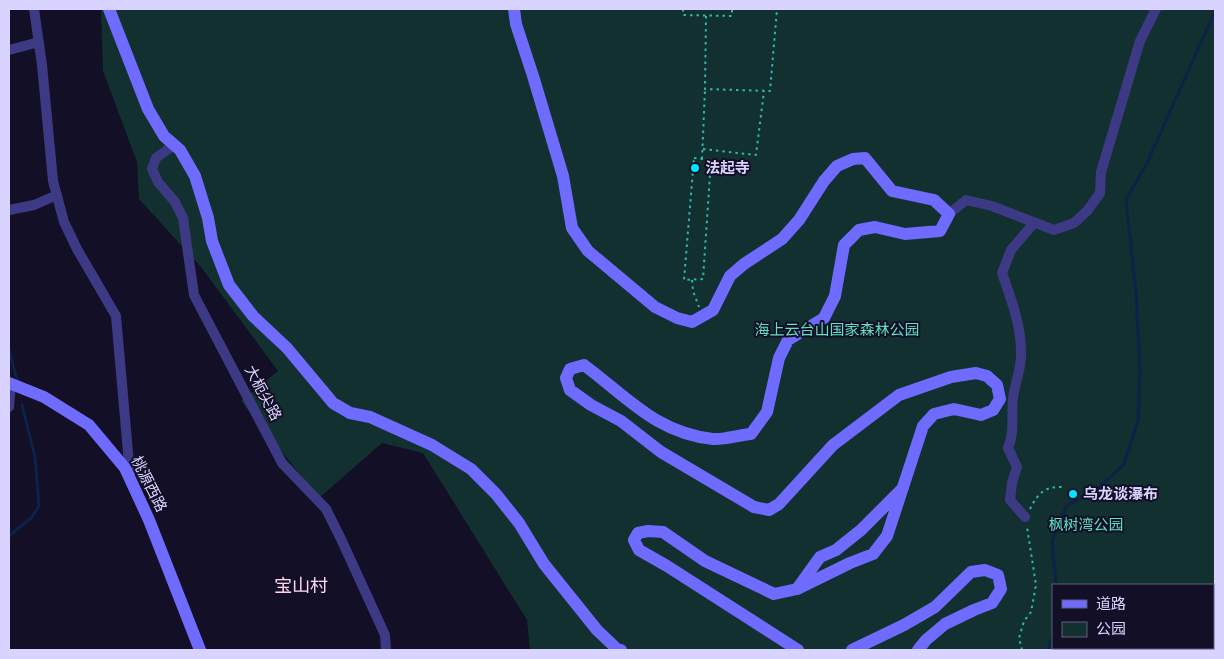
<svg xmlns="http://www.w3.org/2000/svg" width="1224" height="659" viewBox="0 0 1224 659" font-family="Ubuntu,'Noto Sans SC',sans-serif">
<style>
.green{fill:#12302f;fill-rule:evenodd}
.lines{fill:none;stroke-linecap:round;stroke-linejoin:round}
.stream{stroke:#0c2248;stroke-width:3}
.path{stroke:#2fb8b0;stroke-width:2;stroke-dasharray:2.5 4;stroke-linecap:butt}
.street{stroke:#3d3a85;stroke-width:10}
.secondary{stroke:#6f6bff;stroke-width:12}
.poi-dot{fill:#00e5ff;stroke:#130f26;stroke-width:2}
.labels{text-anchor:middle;stroke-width:4;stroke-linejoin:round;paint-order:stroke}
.poi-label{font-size:15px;font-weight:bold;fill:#d9d4ff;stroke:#130f26;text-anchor:start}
.park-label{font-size:15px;fill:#5fe0c0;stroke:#130f26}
.street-label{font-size:15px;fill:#d9d4ff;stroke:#130f26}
.quarter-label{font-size:18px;fill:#ffd6f0;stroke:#130f26}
</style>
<rect width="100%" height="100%" fill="#130f26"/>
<path class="green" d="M101,9H1215V650H530L527,620L423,453L382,443L319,498L241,401L278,371L201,267L139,199L137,162L103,71ZM1053,585H1213V648H1053Z"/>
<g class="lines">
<path class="stream" d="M9,349L17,380
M9,536L31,518L39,506L35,457L22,405
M1056,585L1052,541L1067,505L1095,491L1124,464L1138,420L1140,370L1136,293L1126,200L1147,163L1215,11
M1048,650L1053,635"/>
<path class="path" d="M683,9V15L732,16V9
M706,16L705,89L770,91L777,9
M703,149L756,155L764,91
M694,158L711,160L703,279L684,280Z
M702,159L705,89
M692,280L693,291L699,307
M1030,509C1038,493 1045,486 1063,487
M1022,650L1019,638L1024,621L1031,612L1036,585L1027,527"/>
<path class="street" d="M34,9L42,65L53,181L64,222L77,249L116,316L130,475
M9,50L39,42
M174,145L156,158L152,169L158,182L175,202L183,218L194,295L282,463L326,509L341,539L385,635L386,650
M9,210L34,205L57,195
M949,214L966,200L992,206L1054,230L1074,223L1088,210L1100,193L1101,172L1140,41L1156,9
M9,407L11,384
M1025,517L1010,500L1012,483L1017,467L1008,448C1015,432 1011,415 1013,398C1015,382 1022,368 1021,352C1021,324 1011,299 1002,273L1011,250L1034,223"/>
<path class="secondary" d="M109,9L148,109L164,136L180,150L195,176L208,218L212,241L229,285L253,316L287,348L333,403L350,413L370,417L432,445L471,469L496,494L519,523L544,564L597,630L617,649L621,650
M514,9L516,24L533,76L563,176L572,228L588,251L655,307L677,318L692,322L713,310L730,276L744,264L782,239L799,220L824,181L837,166L853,159L865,158L892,191L934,200L949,214L940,231L905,234L875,227L859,230L844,245L835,296L824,318L788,340L779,358L767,412L751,434C739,435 724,440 713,439C656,433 627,397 584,365L570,369L566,378L570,390L591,405L621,421L661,452L754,507L769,510L779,504L833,445L899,395L951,377L976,373L987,376L997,385L1000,399L993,410L981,415L954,409L934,414L923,426L887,536L873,554L850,563L797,589L820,557L836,550L861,530L903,488
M9,383L44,397L89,425L125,468L149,520L200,650
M797,589L774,594L705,561L663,532L648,531L638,533L634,540L639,550L667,566L798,650
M852,650L904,625L935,607L971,572L985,570L998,575L1001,589L992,603L974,610L945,624L926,640L918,650"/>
</g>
<g class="poi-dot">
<circle cx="695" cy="168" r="5"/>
<circle cx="1073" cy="494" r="5"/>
</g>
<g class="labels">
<g class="poi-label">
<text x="705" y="173">法起寺</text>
<text x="1083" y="499">乌龙谈瀑布</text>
</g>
<g class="park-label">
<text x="837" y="335">海上云台山国家森林公园</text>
<text x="1086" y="530">枫树湾公园</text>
</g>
<g class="street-label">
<text transform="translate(263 393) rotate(62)" y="5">大枙尖路</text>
<text transform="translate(149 484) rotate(63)" y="5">桃源西路</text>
</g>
<g class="quarter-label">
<text x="301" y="592">宝山村</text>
</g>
</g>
<rect width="1224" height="659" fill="none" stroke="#d9d4ff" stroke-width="20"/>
<rect x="1052" y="584" width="162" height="65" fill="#130f26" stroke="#625e7d"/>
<rect x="1062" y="600" width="25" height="8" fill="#6f6bff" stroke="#625e7d"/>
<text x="1096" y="609" font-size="15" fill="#d9d4ff">道路</text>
<rect x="1062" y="622" width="25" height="15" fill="#12302f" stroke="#625e7d"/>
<text x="1096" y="634" font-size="15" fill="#d9d4ff">公园</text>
</svg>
